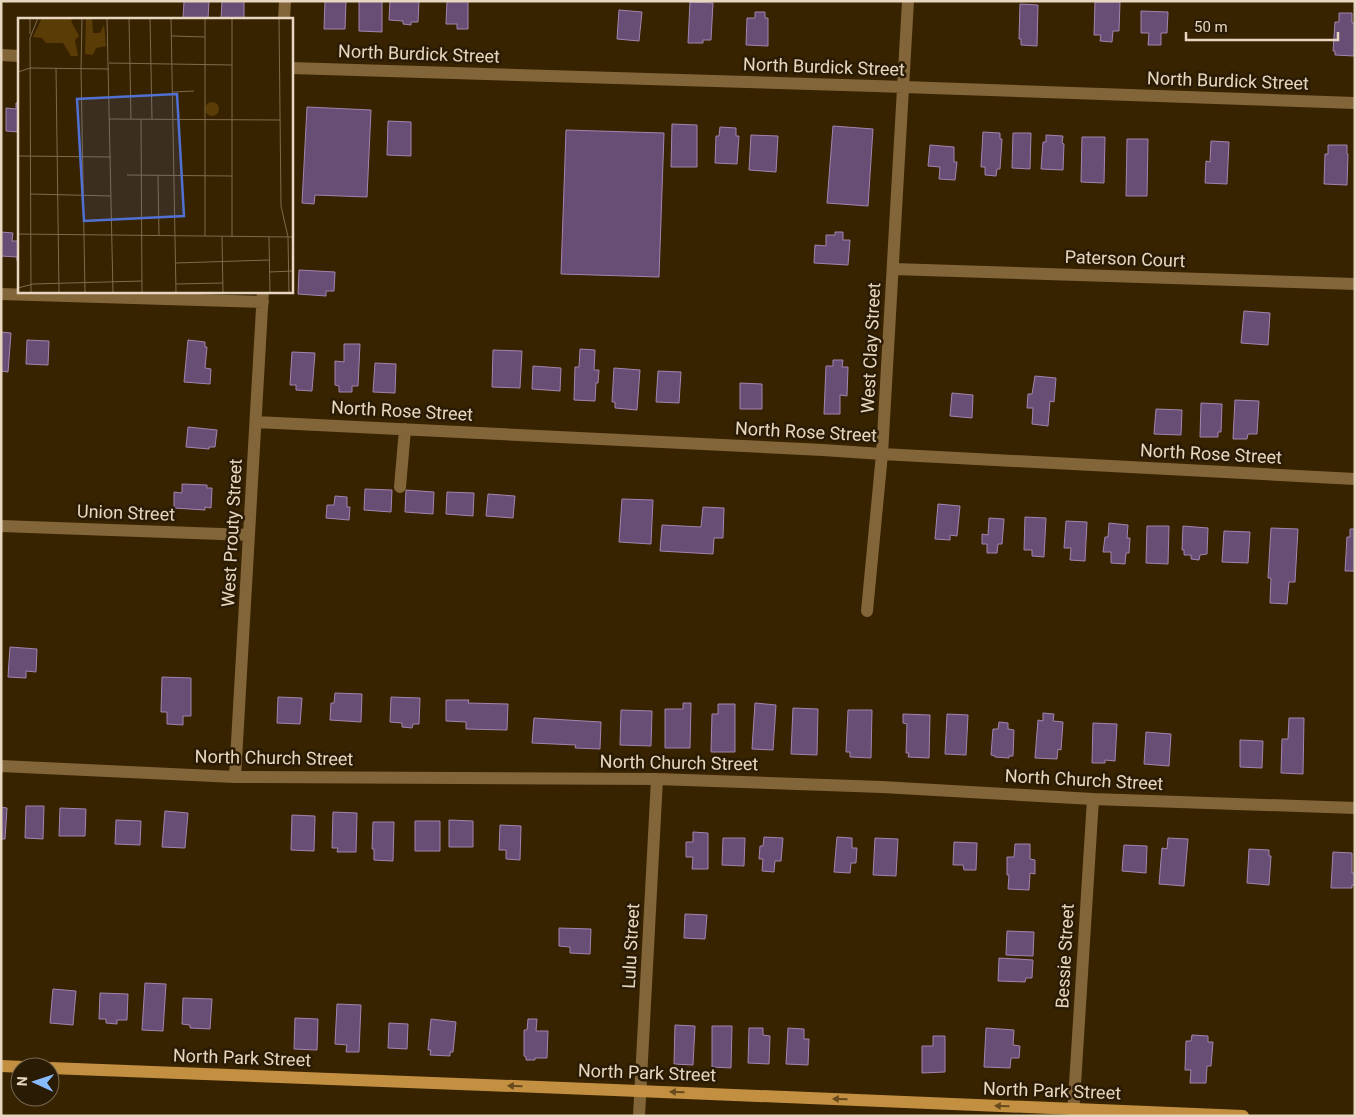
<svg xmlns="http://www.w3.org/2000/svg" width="1356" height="1117" viewBox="0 0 1356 1117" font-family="Roboto,sans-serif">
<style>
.building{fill:#684d75;stroke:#a285b0}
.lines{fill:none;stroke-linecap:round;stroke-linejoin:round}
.minor{stroke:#83653a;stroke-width:12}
.major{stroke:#c39042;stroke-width:12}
.oneway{fill:#674a1d}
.labels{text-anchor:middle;stroke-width:5;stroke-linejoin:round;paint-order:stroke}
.street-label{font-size:18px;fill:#e7d6c0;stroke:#2a1b04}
.inset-road{fill:none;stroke:#7e6b4d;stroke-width:1}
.view{fill:#5070d2;fill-opacity:0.15;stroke:#5070d2;stroke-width:2.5}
.inset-edge{fill:none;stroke:#e7d6c0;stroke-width:2.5}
</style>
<rect width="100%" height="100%" fill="#382301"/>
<path class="building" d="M184,1H209L208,19H183Z
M222,1H244V19H221Z
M325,1H346L345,29H324Z
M359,1H382V32L359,31Z
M390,1H419L418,22H411V25L403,24V21L389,20Z
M447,1H468V29H457V24H446Z
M690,2L713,3L711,40H703V43H688Z
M1095,2H1120L1119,31H1113L1112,42L1100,41L1101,35H1094Z
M1020,4L1038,5L1037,46L1021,45V39H1019Z
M619,10L642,12L639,41L617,39Z
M1141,11L1168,12L1167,33H1161V45H1148L1149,33H1141Z
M755,12H765V18H768V46L746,45L747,18H755Z
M1339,13H1352V23H1355L1354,56L1335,55V51H1333L1335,22H1339Z
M16,103H19V132L6,131V108L16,109Z
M307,107L371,110L367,197L315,195L314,204L302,203Z
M388,121L411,122V156L387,155Z
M672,124L697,125V167H671Z
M833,126L873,129L868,206L827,203Z
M720,127L736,128V136H739L737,164L715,163L716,136H719Z
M566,130L664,133L659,277L561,274Z
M983,132L1000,133V139H1002L1000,169H997L996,176L985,175V167H981Z
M1013,133H1031L1030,169L1012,168Z
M751,135L778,136L776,172L749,170Z
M1046,135L1063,136L1062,143L1064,144L1063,170L1041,169L1043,142H1046Z
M1082,137H1105L1104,183L1081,182Z
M1127,139H1148L1147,196H1126Z
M1211,141L1229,142L1227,184L1205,183L1206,161L1210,162Z
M930,145L954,147V162H957L955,180L939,179L940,167L928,166Z
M1328,145H1347V154H1348L1347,185L1324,184L1325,154H1328Z
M1,232L13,233L12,241H19V261H17V257L1,256Z
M835,232H843V240H850L848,265L814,263L815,245L826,246V235H835Z
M299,270L335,272L334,291H326V296L298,294Z
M1244,311L1270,313L1268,345L1241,343Z
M1,332L11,333L8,372L1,371Z
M27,340L49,341L48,365L26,364Z
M188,340L205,342V347H207L205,368L211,369L210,384L184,382Z
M344,344H360L358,386H352V392H339V386L335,385V361L344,362Z
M580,349L595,350L594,370H599L598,383H596L595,401L574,400L575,367H579Z
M493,350L522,351L520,388L492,387Z
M292,352L315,353L312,391L296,390V385H290Z
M833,360H843L842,367H848L847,396L840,395V414H824L826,366H833Z
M375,363L396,364L395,393L373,392Z
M533,366L561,368L560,391L532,389Z
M614,368L640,370L637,410L615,408V402H612Z
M658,371L681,372L679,403L656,402Z
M1035,376L1056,378L1054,402L1050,401L1048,426L1032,424L1033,408H1027L1028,394H1032Z
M740,383L762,384V409H740Z
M952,393L973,395L972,418L950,416Z
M1235,400L1259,401L1257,434H1248L1247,439H1233Z
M1201,403L1222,404L1221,432H1218V437H1200Z
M1156,409L1182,410L1181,435L1154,434Z
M188,427L217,430L215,447H209V449L186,447Z
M182,484L207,485V488H212L211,508L205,507V510L174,508V492L182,493Z
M365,489L392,490L391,512L364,510Z
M406,490L434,492L433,514L405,512Z
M447,492L474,493L473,516L446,514Z
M488,494L515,496L513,518L486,516Z
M335,496L347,497V507H350L349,520L326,518L327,505H334Z
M622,499L653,500L651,544L619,542Z
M938,504L960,506L957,536L950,535V540L935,539Z
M703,507L724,508L723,538H714L713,554L660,551L662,525L701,527Z
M1025,517L1046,518L1044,557L1032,556V550H1024Z
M989,518L1004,519L1002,544H998L997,553H987V544H982V534L988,535Z
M1066,521L1087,522L1085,561L1070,560L1071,548H1064Z
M1109,523L1128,525L1127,538H1130L1129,553H1126L1125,564L1111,563V552H1103L1105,537H1108Z
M1147,526H1169L1168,564L1146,563Z
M1183,526L1208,528L1207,554L1200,555L1199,560L1191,559V555H1184V550H1182Z
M1271,528L1298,529L1295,582H1289L1287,604L1270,603L1271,578H1268Z
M1350,529H1355V571H1345L1347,537H1350Z
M1224,531L1250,532L1248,563L1222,562Z
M10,647L37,649L36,672L26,671V678L8,677Z
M162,677L191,678V716H183V725L167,724V712H161Z
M335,693L362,694L361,722L330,720L331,703H334Z
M278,697L302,698L300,724L277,723Z
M391,697L420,698L419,724H413L412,728L402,727V723L390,722Z
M446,700H469L468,703L508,704L507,730L466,729V722L446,721Z
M683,703H691L690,748H665V709H683Z
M755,703L776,705L773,750L752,749Z
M718,704H735V752H711L712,714H718Z
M793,708L818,709L817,755L791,754Z
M621,710L652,711L651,746L620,745Z
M848,710H872L871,758L850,757V752H846Z
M1043,713L1054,714L1053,721L1063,722L1061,750L1058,749L1057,759L1035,758L1038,720L1043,721Z
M903,714L930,715L929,758L908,757L909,753H906L907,724L903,723Z
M947,714L968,715L966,755L945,754Z
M534,718L601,722L600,749L575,748L576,745L532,743Z
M1289,718H1304L1303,774L1281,773L1282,739H1288Z
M999,722L1008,723V729L1014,730L1013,756H1009V758L995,757V756L991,755L993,729H998Z
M1093,723L1117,724L1115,761L1105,760V763H1092Z
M1146,732L1171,734L1169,766L1144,764Z
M1240,740L1263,741L1262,768L1240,767Z
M26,806H44L43,839L25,838Z
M1,807L7,808L5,839H1Z
M60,808L86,809L85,836H59Z
M165,811L188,813L185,848L162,847Z
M333,812L357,813L356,852H337L338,848H332Z
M292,815L315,816L314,851L291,850Z
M116,820L141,821L140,845L115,844Z
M449,820L473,821V847H449Z
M415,821H440V851H415Z
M373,822H394L393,861L374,860V849H372Z
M500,825L521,826L520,860L506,859V850H499Z
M693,832L708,833V869H692L693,857H686V842H693Z
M764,837L783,838L781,861H775L774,872L762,871L763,859H759L760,846H763Z
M837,837L852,838V848H857L856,863H851L850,873L834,872Z
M723,838H745L744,866L722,865Z
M875,838L898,839L896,876L873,875Z
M1168,838L1188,839L1184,886L1159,884L1162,848L1167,849Z
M954,842L977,843L976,870H964L963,865H953Z
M1015,844H1030V859L1035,860V874L1030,873L1029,890L1008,889L1009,875H1007V857H1014Z
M1124,845L1147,846L1146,873L1122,871Z
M1249,849L1269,850V856H1271L1269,885L1247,883Z
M1333,852L1352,853V873H1355V885H1352V888H1331Z
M685,914L707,915L705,939L684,938Z
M559,928L591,929L590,954L570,953V947L559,946Z
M1007,931L1034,932L1033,956L1006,955Z
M999,958L1033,960L1032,978H1026L1025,982L998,981Z
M145,983L166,984L163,1031L142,1030Z
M53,989L76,991L73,1025L50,1023Z
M100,993L128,994L127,1020H117V1024L106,1023V1019H99Z
M183,998L212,999L210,1029L190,1028V1025L182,1024Z
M337,1004L361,1005L359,1052H346L347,1045L335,1044Z
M295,1018L318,1019L317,1050L294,1049Z
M431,1019L456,1022L453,1052H450V1056L430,1055L431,1050H428Z
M528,1019H537L536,1031H548L547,1058H535V1060H526V1057L524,1056V1030H527Z
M389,1023L408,1024L407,1049L388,1048Z
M675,1025L695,1026L693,1065L674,1064Z
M712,1026H732L731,1068L712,1067Z
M749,1028H763V1035L770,1036L769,1064L748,1063Z
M788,1028L804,1029V1039H809L808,1065L786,1064Z
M986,1028L1014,1030L1013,1045L1020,1046L1019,1058H1011L1010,1068L984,1067Z
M1192,1035L1208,1036V1042H1213L1211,1066H1207L1206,1083H1190L1191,1070H1185L1186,1041H1191Z
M933,1036H945V1072L922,1073V1046H933Z"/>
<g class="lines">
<path class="minor" d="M284,19L285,1
M1,55L19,56
M291,68L875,86L1355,103
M893,269L1355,284
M1,294L263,302
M256,422L823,450L882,454L1355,479
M400,487L405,429
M1,526L249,535
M867,611L882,454L908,1
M1,766L235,777L657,779L882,787L1093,799L1355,808
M235,777L263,291
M639,1116L657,779
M1073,1116L1093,799"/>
<path class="major" d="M1,1066L24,1067
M50,1068L614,1090L1243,1116"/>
</g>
<defs><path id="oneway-solid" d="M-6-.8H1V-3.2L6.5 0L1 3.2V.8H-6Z" transform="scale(1.25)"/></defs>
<g class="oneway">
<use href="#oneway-solid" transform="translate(515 1086) rotate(-178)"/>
<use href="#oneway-solid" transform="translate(677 1092) rotate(-178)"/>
<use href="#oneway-solid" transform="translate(840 1099) rotate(-178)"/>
<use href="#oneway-solid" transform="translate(1002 1106) rotate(-178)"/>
</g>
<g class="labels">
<g class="street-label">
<text transform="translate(419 54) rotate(2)" y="6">North Burdick Street</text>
<text transform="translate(824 67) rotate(2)" y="6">North Burdick Street</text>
<text transform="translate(1228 81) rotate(2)" y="6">North Burdick Street</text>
<text transform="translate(1125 259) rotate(2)" y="6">Paterson Court</text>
<text transform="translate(871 348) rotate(-87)" y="6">West Clay Street</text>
<text transform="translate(402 411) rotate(3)" y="6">North Rose Street</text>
<text transform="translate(806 432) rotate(3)" y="6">North Rose Street</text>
<text transform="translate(1211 454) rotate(3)" y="6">North Rose Street</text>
<text transform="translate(126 513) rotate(2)" y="6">Union Street</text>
<text transform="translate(232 533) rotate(-87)" y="6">West Prouty Street</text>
<text transform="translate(274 758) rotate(1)" y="6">North Church Street</text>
<text transform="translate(679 763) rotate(1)" y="6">North Church Street</text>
<text transform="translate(1084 780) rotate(3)" y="6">North Church Street</text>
<text transform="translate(631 946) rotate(-87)" y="6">Lulu Street</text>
<text transform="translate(1065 956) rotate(-87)" y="6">Bessie Street</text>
<text transform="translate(242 1058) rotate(2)" y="6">North Park Street</text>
<text transform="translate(647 1073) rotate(2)" y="6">North Park Street</text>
<text transform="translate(1052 1091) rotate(2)" y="6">North Park Street</text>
</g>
</g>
<g transform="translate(18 18)">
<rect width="275" height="275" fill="#382301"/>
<path d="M24,0H56L53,3L61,18L57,22L60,38H53L45,25H28L24,20L15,19ZM68,0H74L75,15H82L86,7L88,28L78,30L75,37L67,36ZM187 91a7 7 0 1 1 14 0a7 7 0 1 1-14 0Z" fill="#5a3c06"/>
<path class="inset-road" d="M89,0L95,275M111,0L113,101M132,0L134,101M153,0L158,275M261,0L263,188L270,219L271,275M12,16V0M154,18L187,19M12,20L13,275M12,20L20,0M91,45L214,47M38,50L41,275M63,51L67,275M63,51L64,0M0,54L12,50L91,51M155,74L176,73M91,101L262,102M123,101L124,275M0,138L93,139M109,157L214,158M140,157L141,217M12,176L93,178M0,216L275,219M187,218V0M204,219L205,275M214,219V0M251,219L252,275M158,245L251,242M251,254L275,253M158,266L205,265M0,270L15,266L124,263"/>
<path class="view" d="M159,76L166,198L66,203L59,81Z"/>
<rect width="275" height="275" class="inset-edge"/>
</g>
<rect width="1356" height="1117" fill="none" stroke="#e7d6c0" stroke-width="5"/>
<g transform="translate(35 1082) rotate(273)"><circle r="24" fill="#2a1b04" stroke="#76664f"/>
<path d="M0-4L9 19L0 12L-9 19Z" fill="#88bbfc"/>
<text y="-8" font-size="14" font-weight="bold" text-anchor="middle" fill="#e7d6c0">N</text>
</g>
<path d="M1186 32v8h152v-8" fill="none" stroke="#e7d6c0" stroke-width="2.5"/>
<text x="1194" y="32" font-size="15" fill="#e7d6c0" stroke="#2a1b04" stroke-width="4" paint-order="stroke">50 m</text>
</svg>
